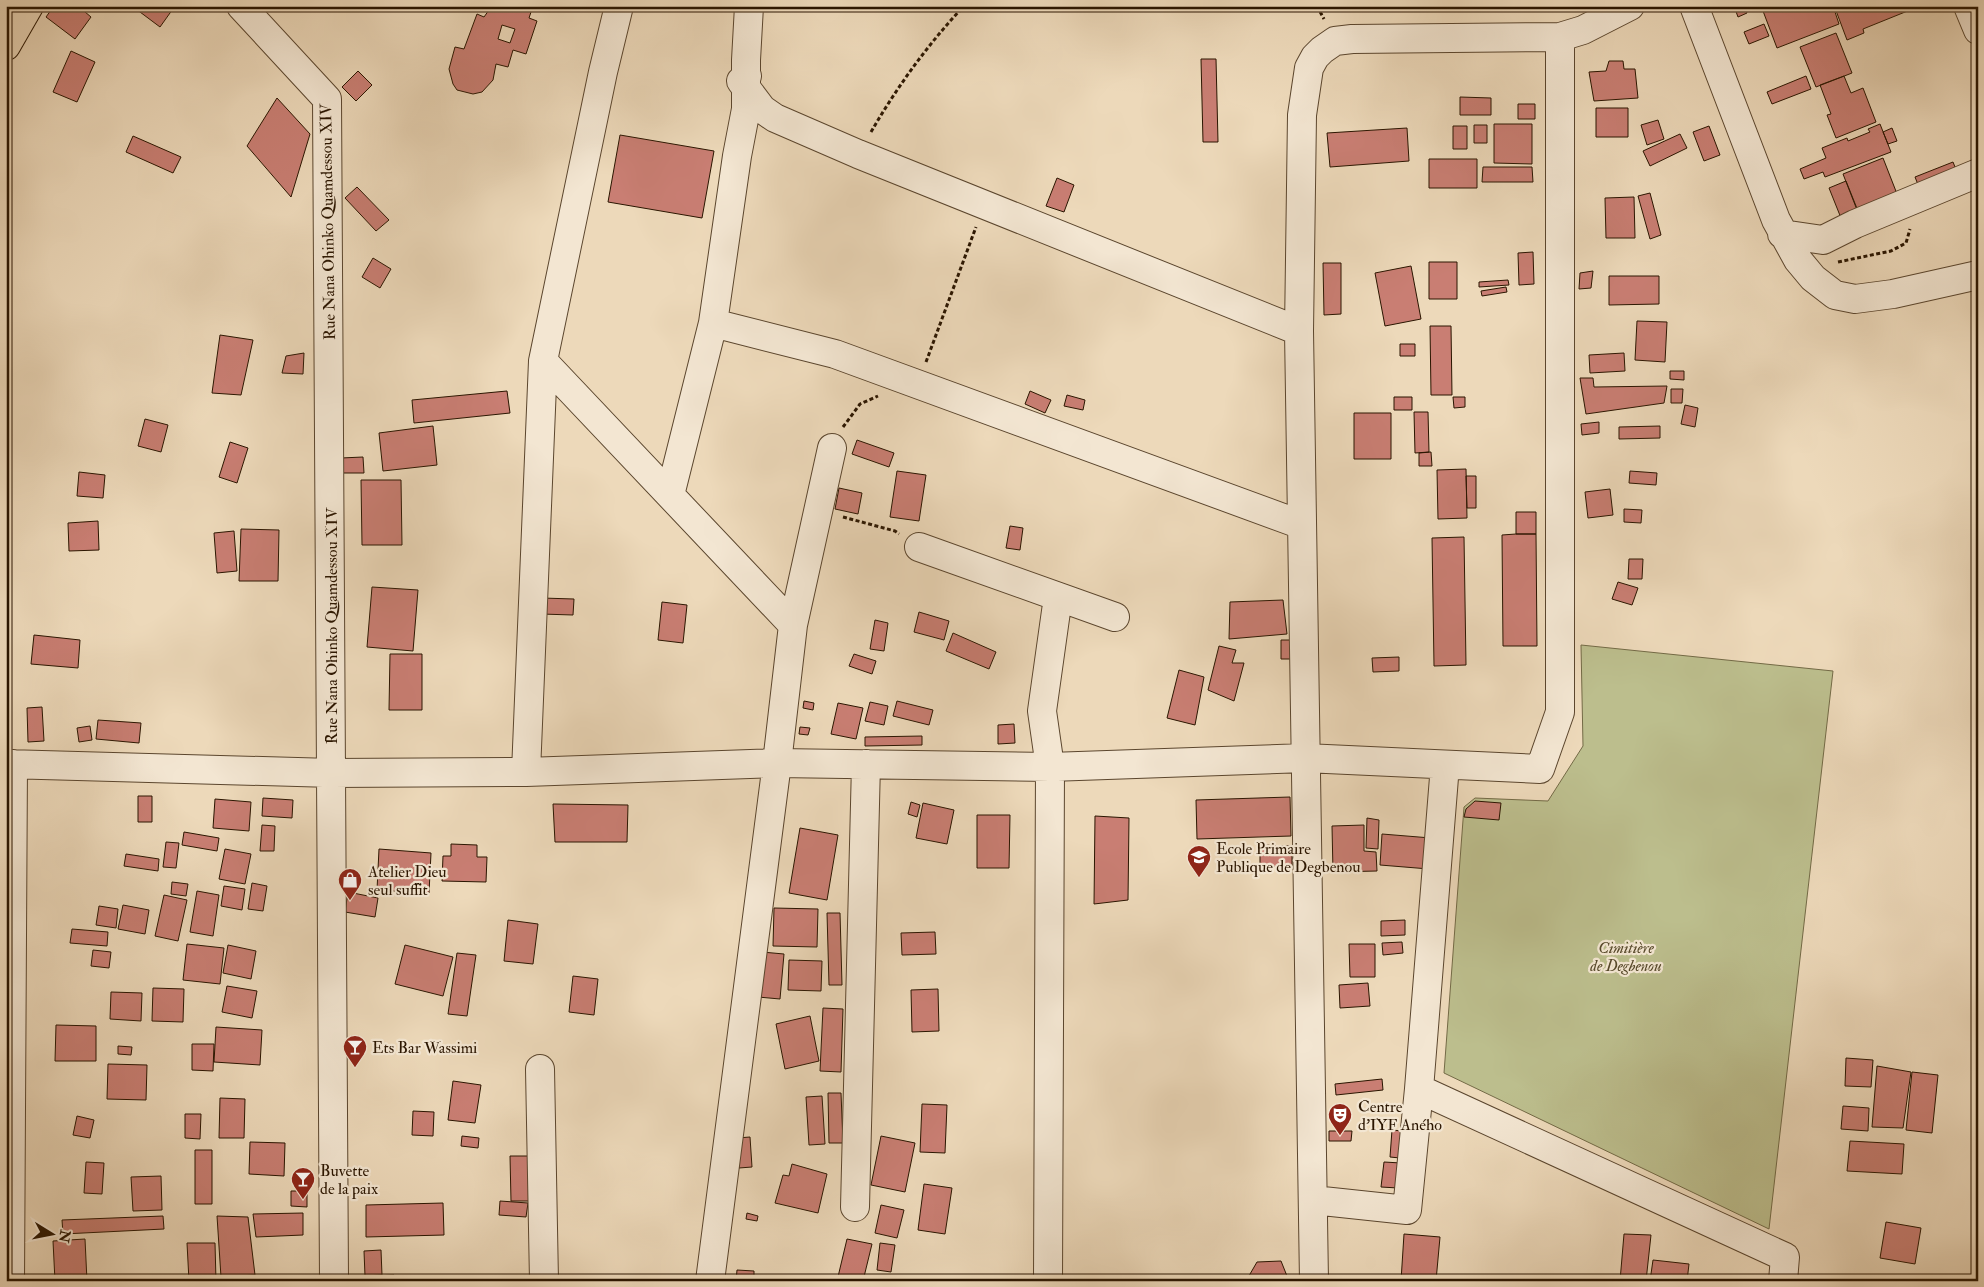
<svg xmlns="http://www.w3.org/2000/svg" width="1984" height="1287" viewBox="0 0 1984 1287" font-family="'IM FELL Double Pica',serif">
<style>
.green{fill:#bcbe8d;stroke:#736a46}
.building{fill:#c97e73;stroke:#2a1500;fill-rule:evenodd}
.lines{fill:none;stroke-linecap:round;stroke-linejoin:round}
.minor-casing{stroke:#5b462e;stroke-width:30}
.highway-casing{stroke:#2a1500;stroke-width:30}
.path{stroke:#2a1500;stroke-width:3;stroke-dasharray:4 2.5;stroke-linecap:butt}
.minor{stroke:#f3e6d2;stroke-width:28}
.highway{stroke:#edd9ba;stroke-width:28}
.labels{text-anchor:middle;stroke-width:4.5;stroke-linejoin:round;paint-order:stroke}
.street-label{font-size:16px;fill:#2a1500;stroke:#f3e6d2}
.poi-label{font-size:16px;fill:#2a1500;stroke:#f3e6d2;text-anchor:start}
.park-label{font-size:16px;font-style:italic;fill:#56482a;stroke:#f3e6d2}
</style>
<rect width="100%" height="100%" fill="#edd9ba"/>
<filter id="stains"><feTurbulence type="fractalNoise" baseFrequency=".004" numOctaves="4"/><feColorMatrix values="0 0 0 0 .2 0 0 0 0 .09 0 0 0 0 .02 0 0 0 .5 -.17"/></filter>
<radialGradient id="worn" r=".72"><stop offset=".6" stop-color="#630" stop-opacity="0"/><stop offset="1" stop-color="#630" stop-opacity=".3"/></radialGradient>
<path class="green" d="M1581,645L1833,671L1769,1229L1444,1073L1464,807L1475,798L1548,801L1583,746Z"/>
<path class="building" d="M54,6H78L91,17L75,39L46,17Z
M132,6H175L160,27Z
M486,6H533L529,18L537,21L526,54L513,50L508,67L496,64L493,80L482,92L473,94L457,90L453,84L449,69L455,47L464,49L477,14L484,17L489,10ZM502,25L515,29L510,43L498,39Z
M1734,6H1744L1747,13L1738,17Z
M1774,6H1833L1839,24L1777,48L1763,11Z
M1838,6H1914L1915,8L1863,29L1864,33L1847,40L1835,8Z
M1764,24L1769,36L1749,44L1744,32Z
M1836,33L1852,73L1816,87L1800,47Z
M71,51L95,62L77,102L53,92Z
M1201,59H1216L1218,142H1203Z
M1609,61H1623L1624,69H1635L1638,98L1594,101L1589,72L1606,71Z
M358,71L372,85L356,101L342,87Z
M1806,76L1811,89L1772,104L1767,92Z
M1844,76L1851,93L1863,88L1876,122L1836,138L1827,115L1831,114L1820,85Z
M1460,97L1491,98V115H1460Z
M277,98L310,134L291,197L247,146Z
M1518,104H1535V119H1518Z
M1596,108H1628V137H1596Z
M1658,120L1664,139L1647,145L1641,125Z
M1494,124H1532V164L1494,163Z
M1880,124L1891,152L1825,177L1823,172L1804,179L1800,169L1826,158L1822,148L1847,138L1848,141L1870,132L1868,129Z
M1474,125H1487V143H1474Z
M1453,126H1467V149H1453Z
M1709,126L1720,155L1704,161L1693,132Z
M1407,128L1409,161L1330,167L1327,133Z
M1892,128L1897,141L1888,144L1883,132Z
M1680,134L1687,148L1650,166L1643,151Z
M620,135L714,151L702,218L608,202Z
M133,136L181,157L173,173L126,152Z
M1883,158L1899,199L1859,215L1843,174Z
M1429,159H1477V188H1429Z
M1953,162L1959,177L1921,192L1915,177Z
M1483,167H1532L1533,182H1482Z
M1057,178L1074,185L1064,212L1046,206Z
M1846,181L1858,211L1841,218L1829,188Z
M357,187L389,220L376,231L345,198Z
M1650,193L1661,235L1650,239L1638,196Z
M1634,197L1635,238H1606L1605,198Z
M1533,252L1534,284L1519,285L1518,253Z
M373,258L391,269L380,288L362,277Z
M1429,262H1457V299H1429Z
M1323,263H1341V314L1324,315Z
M1411,266L1421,319L1385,326L1375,273Z
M1593,271L1591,288L1579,289L1580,273Z
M1609,276H1659V304L1609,305Z
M1508,280L1509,285L1479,287V282Z
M1506,287L1507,292L1482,296L1481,291Z
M1637,321L1667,322L1665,362L1635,360Z
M1430,326H1451L1452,395H1431Z
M220,335L253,340L241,395L212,393Z
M1400,344H1415V356H1400Z
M304,353L303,374L282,373L286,356Z
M1624,353L1625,371L1590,373L1589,355Z
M1670,371H1684V380L1670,379Z
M1580,378H1593L1594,387L1667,386L1664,403L1586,414Z
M1671,389H1683L1682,403H1671Z
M507,391L510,413L414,423L412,400Z
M1030,391L1051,400L1045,413L1025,404Z
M1067,395L1085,400L1083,410L1064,406Z
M1394,397H1412V410H1394Z
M1453,397H1465V407L1454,408Z
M1685,405L1698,408L1695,427L1681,424Z
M1414,412H1428L1429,452L1415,453Z
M1354,413H1391V459H1354Z
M145,419L168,425L161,452L138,446Z
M1599,422V433L1582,435L1581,424Z
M433,426L437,465L383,471L379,433Z
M1660,426V438L1619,439V427Z
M857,440L894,453L889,467L852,454Z
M230,442L248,448L237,483L219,477Z
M1431,452L1432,466H1419V453Z
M363,457L364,473H342L341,458Z
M1466,469L1467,518L1438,519L1437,470Z
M897,471L926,475L919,521L890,517Z
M1630,471L1657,473L1656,485L1629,483Z
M79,472L105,475L103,498L77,496Z
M1466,476H1476V508H1467Z
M361,480H401L402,545H362Z
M839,488L862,493L858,514L835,509Z
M1610,489L1613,515L1588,518L1585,492Z
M1624,509L1642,510L1641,523L1624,522Z
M1516,512H1536V534H1516Z
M98,521L99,550L69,551L68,523Z
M1010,526L1023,528L1020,550L1006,548Z
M241,529L279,530L278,581H239Z
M234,531L237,571L217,573L214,533Z
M1516,534H1536L1537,646H1503L1502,535Z
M1464,537L1466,665L1434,666L1432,538Z
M1629,559H1643L1642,579H1628Z
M1618,582L1638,588L1632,605L1612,599Z
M372,587L418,590L413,651L367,647Z
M542,598L574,599L573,615L541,614Z
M1283,600L1287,634L1229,639L1230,602Z
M662,602L687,605L683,643L658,640Z
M919,612L949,621L944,640L914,632Z
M875,620L888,623L884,651L870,649Z
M953,633L996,652L989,669L946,651Z
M34,635L80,640L78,668L31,664Z
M1281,640H1293L1292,659H1281Z
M1219,646L1236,650L1232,663H1244L1234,701L1208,690Z
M390,654H422V710H389Z
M854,654L876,661L872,674L849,666Z
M1399,657V671L1373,672L1372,658Z
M1179,670L1204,677L1195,725L1167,718Z
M804,701L814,703L813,710L803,708Z
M897,701L933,710L929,725L893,716Z
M870,702L888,706L884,725L865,721Z
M838,703L863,708L856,739L831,734Z
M42,707L44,741L28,742L27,708Z
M98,720L141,723L139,743L96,739Z
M1014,724L1015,743L998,744V725Z
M90,726L92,740L79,742L77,728Z
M800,727L810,728L808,735L799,734Z
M922,736V745L865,746V737Z
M138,796H152V822H138Z
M1290,797L1291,836L1197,839L1196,800Z
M263,798L293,800L292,818L262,816Z
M215,799L251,802L249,831L213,828Z
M1475,801L1501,803L1499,820L1464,817L1466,809Z
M911,802L920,805L917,817L908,814Z
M923,803L954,810L947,844L916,838Z
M553,804L628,805L627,842H555Z
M977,815H1010L1009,868H977Z
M1095,816L1129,818L1128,900L1094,904Z
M1367,818L1379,820L1378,849L1366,848Z
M262,825L275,826L274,851H260Z
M1364,825V851L1376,852L1377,871L1333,872L1332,826Z
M800,828L838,835L827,900L789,893Z
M184,832L219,838L217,851L182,845Z
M1382,834L1431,838L1429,869L1380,865Z
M166,842L179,843L176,868L163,867Z
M451,844L477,845V857H487L486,882L442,881L443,856H451Z
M1260,845L1292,846V867L1260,866Z
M225,849L251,854L245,884L219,879Z
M379,849L431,853L429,893L377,890Z
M126,854L159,859L158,871L124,866Z
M172,882L188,884L186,896L171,894Z
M252,883L267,886L263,911L248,909Z
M224,886L245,889L242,910L221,906Z
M197,891L219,895L213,936L190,932Z
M348,892L378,898L375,917L345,912Z
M164,895L187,900L178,941L155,936Z
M123,905L149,910L145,934L118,929Z
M99,906L118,909L116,928L96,925Z
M774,908L818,909L817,947L773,946Z
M827,913H840L842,985H829Z
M508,920L538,924L533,964L504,961Z
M1405,920V935L1381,936V921Z
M72,929L108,932L107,946L70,943Z
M935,932L936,954L902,955L901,933Z
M1402,942L1403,953L1383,955L1382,943Z
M187,944L224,948L220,984L183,980Z
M1349,944H1375V977H1350Z
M228,945L256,951L251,979L223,973Z
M405,945L453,957L443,996L395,984Z
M93,950L111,952L109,968L91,966Z
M762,952L784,954L780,999L758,997Z
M457,953L476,955L467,1016L448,1014Z
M789,960L822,961L821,991L788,990Z
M573,976L598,979L594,1015L569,1012Z
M1368,983L1370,1006L1340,1008L1339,985Z
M227,986L257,991L252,1018L222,1012Z
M153,988L184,989L183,1022L152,1021Z
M938,989L939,1031L912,1032L911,990Z
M111,992L142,993L141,1021L110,1019Z
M823,1008L843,1009L841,1072L820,1071Z
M810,1016L819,1061L785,1069L776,1024Z
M56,1025L96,1026V1061H55Z
M216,1027L262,1030L260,1065L214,1062Z
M192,1044H214L213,1071L192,1070Z
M118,1046L132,1047L131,1055L118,1054Z
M1846,1058L1873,1060L1871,1087L1845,1086Z
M108,1064L147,1065L146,1100L107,1099Z
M1877,1066L1911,1072L1903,1128L1872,1127Z
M1912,1072L1938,1075L1932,1133L1906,1130Z
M1382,1079L1383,1090L1336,1095L1335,1084Z
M453,1081L481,1085L475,1123L448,1120Z
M828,1093H841L843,1143H829Z
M822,1096L825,1144L809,1145L806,1097Z
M220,1098L245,1099L244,1138H219Z
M922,1104L947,1105L945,1153L920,1152Z
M1843,1106L1869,1108L1868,1131L1841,1129Z
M413,1111L434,1112L433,1136L412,1135Z
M185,1114H201L200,1139L185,1138Z
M77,1116L94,1120L90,1138L73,1135Z
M1392,1130L1402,1131L1400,1158L1390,1157Z
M1329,1131H1352L1351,1141H1329Z
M462,1136L479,1138L478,1148L461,1146Z
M881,1136L915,1143L905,1192L871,1185Z
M750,1137L752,1167L739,1168L737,1138Z
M1850,1141L1904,1144L1902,1174L1847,1171Z
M250,1142L285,1143L284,1176L249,1174Z
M195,1150H212V1204H195Z
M510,1156H530L531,1201H511Z
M86,1162L104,1163L102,1194L84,1193Z
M1384,1162L1401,1163L1398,1188L1381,1187Z
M792,1164L827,1174L818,1213L775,1203L783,1175L789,1176Z
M161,1176L162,1210L133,1211L131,1177Z
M924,1184L952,1188L945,1234L918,1230Z
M291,1191H307V1207L291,1206Z
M500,1201L528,1203L526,1217L499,1215Z
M443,1203L444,1235L366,1237V1205Z
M881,1205L904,1210L897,1238L875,1233Z
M303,1213V1235L256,1237L253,1214Z
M747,1213L758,1216L757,1221L746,1219Z
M163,1216L164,1229L63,1234L62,1220Z
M217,1216L248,1217L255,1275L221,1277Z
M1886,1222L1921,1228L1915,1264L1880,1258Z
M1404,1234L1440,1237L1436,1281H1401Z
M1624,1234L1651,1235L1646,1281H1620Z
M85,1239L87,1281H55L53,1241Z
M847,1239L872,1244L863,1281H837Z
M187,1243H215L216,1281H189Z
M880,1243L895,1245L891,1272L877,1270Z
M381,1250L382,1275L365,1276L364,1251Z
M1653,1260L1689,1264L1687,1281H1650Z
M1281,1261L1289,1281H1246L1257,1262Z
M737,1270L754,1271V1281H736Z
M394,1275L395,1281H371V1276Z
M424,1278H441V1281H424Z"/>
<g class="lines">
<g class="minor-casing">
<path id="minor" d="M241,6L327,99L334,1281
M619,6L603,72L543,361L793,625
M1694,6L1776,220L1798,260L1813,278L1835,295L1855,299L1893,294L1978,275
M1968,6L1978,30
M747,76L741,81L762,109L775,118L858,154L1299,331
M1782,234L1823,240L1855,224L1978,173
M713,323L835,354L1302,525
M670,495L713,323L737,156L746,109V60L749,6
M919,547L1115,617
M6,764L332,773L526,772L777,763L1050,767L1305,758L1540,769L1560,712V37
M526,772L543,361
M540,1069L544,1281
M1419,1089L1785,1257L1783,1281
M1313,1200L1407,1210L1419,1089L1445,765
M855,1207L866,764
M10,1281L13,764
M710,1281L777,763L793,625L832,448
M1048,1281L1050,767L1042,711L1058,597
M1314,1281L1299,331L1302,115L1309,68L1315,57L1322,50L1335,41L1352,39L1560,37L1583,30L1630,6"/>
</g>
<g class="highway-casing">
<path id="highway" d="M6,46L29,6"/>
</g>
<path class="path" d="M1317,6L1324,19
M871,132C897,87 928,44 964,6
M1838,262L1891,251L1906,243L1910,229
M926,362L976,227
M843,427L860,404L878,396
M843,517L895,531L899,534"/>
<use href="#minor" class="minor"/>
<use href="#highway" class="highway"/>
</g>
<defs>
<g id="school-pin" transform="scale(1.25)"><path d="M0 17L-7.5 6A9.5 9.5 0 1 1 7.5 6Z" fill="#8f2418" stroke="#f3e6d2"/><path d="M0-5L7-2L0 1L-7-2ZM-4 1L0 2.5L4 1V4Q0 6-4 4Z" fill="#fff"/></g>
<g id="shop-pin" transform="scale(1.25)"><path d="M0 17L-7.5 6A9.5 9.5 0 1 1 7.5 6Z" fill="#8f2418" stroke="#f3e6d2"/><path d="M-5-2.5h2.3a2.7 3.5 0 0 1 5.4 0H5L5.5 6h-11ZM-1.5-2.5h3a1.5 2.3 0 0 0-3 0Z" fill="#fff"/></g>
<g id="bar-pin" transform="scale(1.25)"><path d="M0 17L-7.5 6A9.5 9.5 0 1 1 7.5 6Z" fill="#8f2418" stroke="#f3e6d2"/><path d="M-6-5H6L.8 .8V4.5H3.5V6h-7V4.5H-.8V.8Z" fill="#fff"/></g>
<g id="theatre-pin" transform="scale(1.25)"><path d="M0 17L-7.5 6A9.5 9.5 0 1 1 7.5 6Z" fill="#8f2418" stroke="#f3e6d2"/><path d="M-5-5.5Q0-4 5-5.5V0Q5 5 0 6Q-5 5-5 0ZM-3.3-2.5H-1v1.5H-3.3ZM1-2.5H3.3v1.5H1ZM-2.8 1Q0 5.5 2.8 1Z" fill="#fff"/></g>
</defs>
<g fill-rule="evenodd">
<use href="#school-pin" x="1199" y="857"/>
<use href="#shop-pin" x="350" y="880"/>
<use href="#bar-pin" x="355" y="1047"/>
<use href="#theatre-pin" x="1340" y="1115"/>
<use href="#bar-pin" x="303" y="1179"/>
</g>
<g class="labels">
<g class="street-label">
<text transform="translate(327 222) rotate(-91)" y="6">Rue Nana Ohinko Quamdessou XIV</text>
<text transform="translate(331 626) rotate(-90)" y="6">Rue Nana Ohinko Quamdessou XIV</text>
</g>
<g class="poi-label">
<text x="1216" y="854">Ecole Primaire<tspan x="1216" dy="18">Publique de Degbenou</tspan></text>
<text x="368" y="877">Atelier Dieu<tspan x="368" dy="18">seul suffit</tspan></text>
<text x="372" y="1053">Ets Bar Wassimi</text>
<text x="1358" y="1112">Centre<tspan x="1358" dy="18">d'IYF Aného</tspan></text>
<text x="320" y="1176">Buvette<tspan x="320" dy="18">de la paix</tspan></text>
</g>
<g class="park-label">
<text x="1626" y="953">Cimitière<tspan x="1626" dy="18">de Degbenou</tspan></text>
</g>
</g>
<rect width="1984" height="1287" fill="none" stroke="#edd9ba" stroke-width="25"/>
<rect x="8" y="8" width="1969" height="1272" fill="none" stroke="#2a1500" stroke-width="2.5"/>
<rect x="12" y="12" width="1959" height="1262" fill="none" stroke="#2a1500"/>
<g transform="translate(52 1234) rotate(100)" stroke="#f3e6d2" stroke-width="4" paint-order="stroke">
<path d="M0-4L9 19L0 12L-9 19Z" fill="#2a1500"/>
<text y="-8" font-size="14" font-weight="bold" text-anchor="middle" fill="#2a1500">N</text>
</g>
<rect width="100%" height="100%" filter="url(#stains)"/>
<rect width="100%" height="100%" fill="url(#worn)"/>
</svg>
